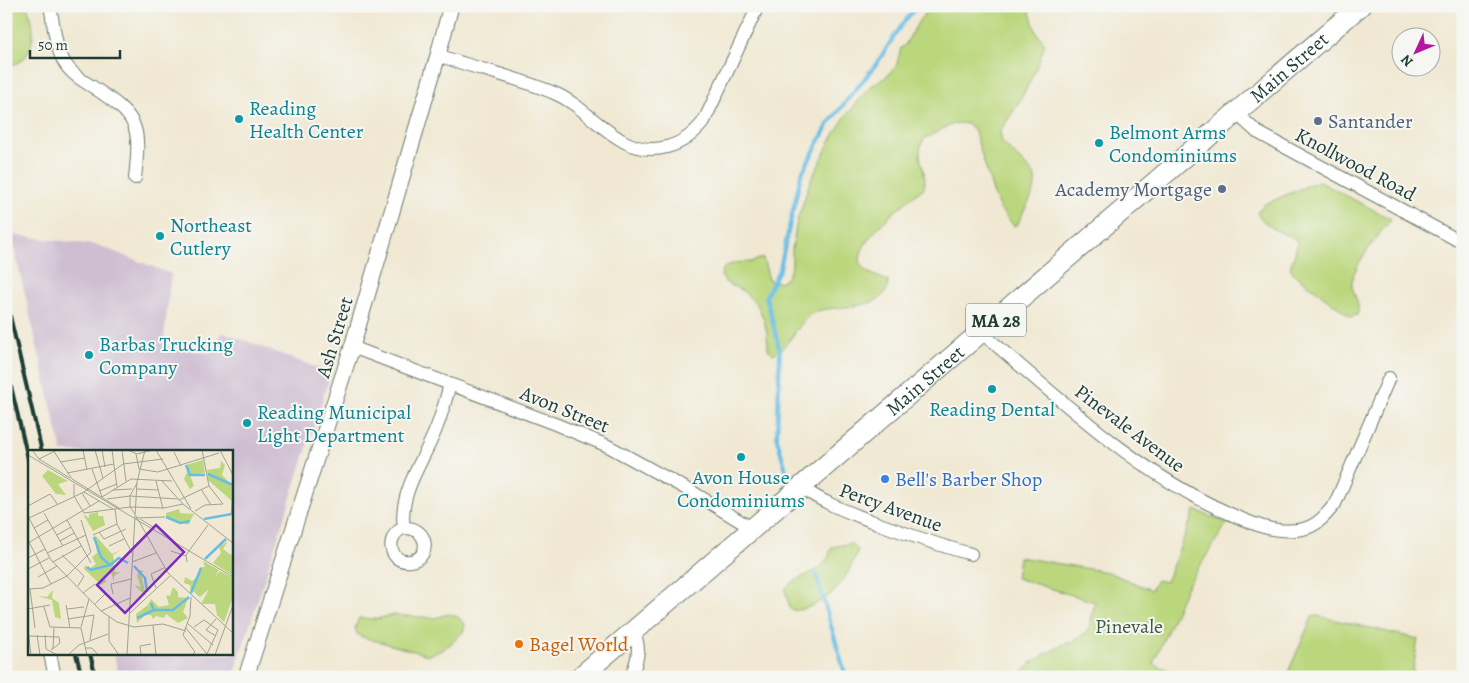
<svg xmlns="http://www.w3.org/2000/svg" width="1469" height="683" viewBox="0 0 1469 683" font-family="Alegreya,serif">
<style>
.industrial{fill:#cebed1}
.green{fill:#bbd77d;stroke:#6d8a58}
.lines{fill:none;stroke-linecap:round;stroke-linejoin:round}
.stream{stroke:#68bde5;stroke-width:4}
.minor-casing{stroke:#68796b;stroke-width:14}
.tertiary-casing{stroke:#68796b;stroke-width:17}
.primary-casing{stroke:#68796b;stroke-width:22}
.minor{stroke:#fff;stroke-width:12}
.tertiary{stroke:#fff;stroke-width:15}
.primary{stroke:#fff;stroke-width:20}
.rail{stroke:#1f3d34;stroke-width:4}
.culture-dot{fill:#0f9aa8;stroke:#f6f6f2;stroke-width:2}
.service-dot{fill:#5c6f8a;stroke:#f6f6f2;stroke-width:2}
.shop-dot{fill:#3f7fe0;stroke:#f6f6f2;stroke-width:2}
.food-dot{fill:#e8710a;stroke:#f6f6f2;stroke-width:2}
.labels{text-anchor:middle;stroke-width:4;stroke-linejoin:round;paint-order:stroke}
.shield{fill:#f6f6f2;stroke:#60746d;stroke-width:1}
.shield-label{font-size:19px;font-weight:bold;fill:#1f3d34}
.street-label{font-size:20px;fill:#1f3d34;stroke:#f6f6f2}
.culture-label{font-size:20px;fill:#0d838f;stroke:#f6f6f2;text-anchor:start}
.service-label{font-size:20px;fill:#4e5e75;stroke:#f6f6f2;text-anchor:start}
.shop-label{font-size:20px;fill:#366cbe;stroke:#f6f6f2;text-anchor:start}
.park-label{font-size:20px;fill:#3e5c43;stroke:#f6f6f2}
.food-label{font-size:20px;fill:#c56008;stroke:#f6f6f2;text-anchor:start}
.inset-river{fill:none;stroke:#68bde5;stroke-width:2.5}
.inset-road{fill:none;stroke:#9ca493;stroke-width:1}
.view{fill:#7b2cbf;fill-opacity:0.15;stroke:#7b2cbf;stroke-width:2.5}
.inset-edge{fill:none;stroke:#1f3d34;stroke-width:2.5}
</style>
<rect width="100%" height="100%" fill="#f6f6f2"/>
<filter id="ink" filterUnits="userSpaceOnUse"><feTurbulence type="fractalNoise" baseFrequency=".02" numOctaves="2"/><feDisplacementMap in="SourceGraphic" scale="10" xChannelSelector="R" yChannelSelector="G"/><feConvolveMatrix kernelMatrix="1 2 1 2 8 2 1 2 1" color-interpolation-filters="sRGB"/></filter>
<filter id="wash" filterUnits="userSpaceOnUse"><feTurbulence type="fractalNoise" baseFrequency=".0096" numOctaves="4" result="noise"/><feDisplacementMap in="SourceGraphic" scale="20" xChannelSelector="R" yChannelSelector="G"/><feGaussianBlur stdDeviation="1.12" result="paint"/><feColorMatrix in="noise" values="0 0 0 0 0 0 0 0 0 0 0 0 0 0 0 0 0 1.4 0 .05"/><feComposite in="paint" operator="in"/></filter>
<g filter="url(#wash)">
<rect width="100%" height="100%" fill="#f0e8d2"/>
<path class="industrial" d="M11,235L97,245L171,274L163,347L209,353L222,332L331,373L233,677H119L114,654H231V452H62Z"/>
<path class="green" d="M6,6H26C36,20 36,50 21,61C17,64 11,65 6,66Z
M932,6H1028L1036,32L1045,43C1036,74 1019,105 1000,131L1002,142L1034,174C1040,191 1023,208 1018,224L1014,226L1000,209L993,192L974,129C959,114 940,132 925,138C912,154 929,171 924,188C910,199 844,247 864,269C869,274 881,278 888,281C890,311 837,305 817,311C799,318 792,346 773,354L768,349L767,333L764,320L757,304L743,291L725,282L721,275L722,270C730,262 740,262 750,262C754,261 759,259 763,258L769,280L779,282L786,279L792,267V249L797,221L811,179L820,163L829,143L845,117L870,87L883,79L896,67L901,48L905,45L920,19Z
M1318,181L1391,219C1381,233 1349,269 1352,286C1354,296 1361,304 1357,315L1351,317L1294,274L1290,267L1295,254L1297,241C1292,236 1288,236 1282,233C1274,230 1261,221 1257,213L1263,205Z
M1195,510L1227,523L1186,588L1153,664L1186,677H1017L1030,664L1044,655L1066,643H1072L1089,630L1095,602L1016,578L1019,557L1108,572L1151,590L1157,580L1166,582Z
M848,544H852L858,550C853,562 848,574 840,585C833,596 802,615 790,609L785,589C796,576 819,574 828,558C830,555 829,551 832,547Z
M448,614C457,615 460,618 465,625L463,632L453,642L442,650L428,655L362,637L357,634L355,628L359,618L376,619L394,615L435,618Z
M1313,615L1418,639L1412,677H1286Z"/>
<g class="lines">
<path class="stream" d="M788,477L777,439L780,351L766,296L780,268L801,175L829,123L877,63L901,26L917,6
M816,574L846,677"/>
</g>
</g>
<g filter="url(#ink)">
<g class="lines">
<g class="minor-casing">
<path id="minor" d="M50,6C54,25 55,49 66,65C73,75 83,81 93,87C138,117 141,124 135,178
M438,55C476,69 517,77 554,93C593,109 620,160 667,147C682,143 694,134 704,121L758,6
M1236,113L1257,132L1463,243
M982,333C1059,398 1133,470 1226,512C1250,523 1276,535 1303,529C1317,526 1326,515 1335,504L1389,378
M352,347L555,424L608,446L694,493L753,529
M801,487C823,503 846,511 871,521C904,533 937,545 971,554
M404,528C384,535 389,564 410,561C432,559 429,526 404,528C398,493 424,460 436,429C442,414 446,399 450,384
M50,654L55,677
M631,677C637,661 642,647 633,632"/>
</g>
<g class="tertiary-casing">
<path id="tertiary" d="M246,677L352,347L438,55L451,6"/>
</g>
<g class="primary-casing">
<g id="primary">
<path id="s1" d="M580,677L1360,6"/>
</g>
</g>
<use href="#minor" class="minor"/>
<use href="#tertiary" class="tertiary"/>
<use href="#primary" class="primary"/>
<path class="rail" d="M6,299L42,452
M6,365L29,463
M76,654L82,677
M90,654L96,677"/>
</g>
</g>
<g class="culture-dot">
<circle cx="239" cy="119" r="5"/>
<circle cx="1099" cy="143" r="5"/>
<circle cx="160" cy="236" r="5"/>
<circle cx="89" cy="355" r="5"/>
<circle cx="992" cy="389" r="5"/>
<circle cx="247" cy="423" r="5"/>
<circle cx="741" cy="457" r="5"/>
</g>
<g class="service-dot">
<circle cx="1318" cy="121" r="5"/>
<circle cx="1222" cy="189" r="5"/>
</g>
<circle class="shop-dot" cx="885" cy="479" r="5"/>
<circle class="food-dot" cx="519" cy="644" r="5"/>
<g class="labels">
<rect class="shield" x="966" y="303.5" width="60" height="33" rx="4"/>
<g class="shield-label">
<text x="996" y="327">MA 28</text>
</g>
<g class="street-label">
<text dy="7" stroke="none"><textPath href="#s1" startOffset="935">Main Street</textPath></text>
<text transform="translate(1356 164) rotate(28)" y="7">Knollwood Road</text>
<text transform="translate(334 337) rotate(-73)" y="7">Ash Street</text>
<text dy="7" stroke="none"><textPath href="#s1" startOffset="455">Main Street</textPath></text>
<text transform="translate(565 409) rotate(22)" y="7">Avon Street</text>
<text transform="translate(1130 428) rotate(37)" y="7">Pinevale Avenue</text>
<text transform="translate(891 507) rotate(20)" y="7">Percy Avenue</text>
</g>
<g class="culture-label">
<text x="249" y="115">Reading<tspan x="249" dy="23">Health Center</tspan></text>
<text x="1109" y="139">Belmont Arms<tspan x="1109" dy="23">Condominiums</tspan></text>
<text x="170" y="232">Northeast<tspan x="170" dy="23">Cutlery</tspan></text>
<text x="99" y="351">Barbas Trucking<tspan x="99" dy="23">Company</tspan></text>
<text x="992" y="416" text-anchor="middle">Reading Dental</text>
<text x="257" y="419">Reading Municipal<tspan x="257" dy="23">Light Department</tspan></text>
<text x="741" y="484" text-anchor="middle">Avon House<tspan x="741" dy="23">Condominiums</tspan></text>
</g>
<g class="service-label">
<text x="1328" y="128">Santander</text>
<text x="1212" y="196" text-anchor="end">Academy Mortgage</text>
</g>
<g class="shop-label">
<text x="895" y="486">Bell's Barber Shop</text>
</g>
<g class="park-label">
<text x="1129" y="633">Pinevale</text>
</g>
<g class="food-label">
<text x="529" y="651">Bagel World</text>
</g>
</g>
<g transform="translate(28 450)">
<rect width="205" height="205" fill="#f0e8d2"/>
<path d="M175,10L177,23L162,25L166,36L162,39L156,29L160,20L158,15ZM193,11L197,15L194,25L202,33L188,27L205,36L204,51L180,30L179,20L192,18ZM20,20L40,31L30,34L38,45L28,44L14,26ZM151,59L152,63L166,64L160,75L138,67V63ZM70,62V66H75L77,75L65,81L55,64L61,68V64ZM67,85L84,104L93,100L85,105L87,122H92L86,126V132L83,123L76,126L78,132L73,135L56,119L57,115L61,119L68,114L64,107L69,103ZM200,91L195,99L203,105L205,102V126L185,113L193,103L191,97ZM175,111L191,120L187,127L192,121L205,128V147L196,172L189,165L187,154H173L181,139L172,147L165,141L163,145L162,135L156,133L157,127L164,131L169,127L173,117H177ZM111,120L116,121L113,123L118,146L106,135L113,137L109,126ZM145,137L150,142V147L160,148L155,162L160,168L150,173L138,164L136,168L128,166L125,169L123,165H117L109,173L108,164L120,155L123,149L131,157L141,155L138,145L142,146ZM25,140L24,148L31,153L33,169L27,167L24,150L9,146L19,147Z" fill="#bbd77d"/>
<path class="inset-river" d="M158,15L162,25H177M180,24L205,35M138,67L152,73L162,71M176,69L204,64L205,48M66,87L73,107L82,115L91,108L100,113M177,109L198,89M106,116L117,128L119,142M59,117L63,120L82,115M163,143L173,118M123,153L126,160H145L161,147M109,168L126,160"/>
<path class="inset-road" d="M4,0L11,9L42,28M25,0L44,29L91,58M55,0L59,20M67,0L75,28M74,0L77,17M84,0L89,37M94,0L98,31M100,0L109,4L125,0M128,0L163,59M192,0L205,25M146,2L153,16M108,4L111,19L130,22L191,3M0,5L205,127M11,9L29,0M32,12L57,8M64,19L74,47L103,29L144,31M39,23L86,14M128,31L135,59M134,31L155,54L205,93M46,34V46L56,63L102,57L136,58L155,54M109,39L130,40M173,39L183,55M85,40L104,39M71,41L89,34M56,42L85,59M54,43L62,56M79,49L102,46L150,49M151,50L181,36M0,56L22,44L30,55M87,59L89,74L104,103M167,61L177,55L195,54L181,36L174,0M16,63L35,96M107,64L102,57V46L109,33M0,66L23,110L73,161L89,172L106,177L135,174L158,181M108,66L140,123L205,183M1,68L56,42L95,14L135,9M108,68L137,67M112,69L127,78M39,70L63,113M6,78L20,70M71,82L76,89L98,79M29,85L43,77M65,85L89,74M32,91L46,83M1,92L23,134M0,93L71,51M81,96L96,89M143,101L158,106M19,103L58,85M34,105L56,126L50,136M0,108L17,99M25,112L53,96M104,112L128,103M159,112L158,105L180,75M0,119L21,108M10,127L29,116M128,138L123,124L136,118M0,139L15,138L39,126L63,102L53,70M2,139L7,178M55,143L67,134M85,144L83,134L103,129M163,147L162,166L155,185L167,202L164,205M38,155L42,178M66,155L77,144M16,157L22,177L53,178L59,205M0,159L22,155M39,159L56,157M73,161L102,148M102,163L142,126M81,167V191L91,205M40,169L66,165L62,190M159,173L185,195M125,175L128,205M53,177L61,149M157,177L179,204L190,180L176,170L166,177M0,180L3,205M9,185L12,205M17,185L18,199L29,205M1,186L31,187L32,193L23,200M188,186L178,180L188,169M58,198H64L70,205M25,199L26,178M40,205L51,195L80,184M99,205L109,32L117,0M113,205L112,196L123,194M187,205L205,155"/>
<path class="view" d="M128,75L156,102L97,163L69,135Z"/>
<rect width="205" height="205" class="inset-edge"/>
</g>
<rect width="1469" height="683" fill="none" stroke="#f6f6f2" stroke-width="25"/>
<g transform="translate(1416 52) rotate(226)"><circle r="24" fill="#f6f6f2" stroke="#a0aca6"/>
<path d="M0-4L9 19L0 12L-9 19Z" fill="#b5179e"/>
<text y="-8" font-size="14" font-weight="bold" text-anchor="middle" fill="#1f3d34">N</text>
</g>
<path d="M30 50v8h90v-8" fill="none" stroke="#1f3d34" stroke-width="2.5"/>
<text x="38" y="50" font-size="15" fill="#1f3d34" stroke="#f6f6f2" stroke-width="4" paint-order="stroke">50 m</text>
</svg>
